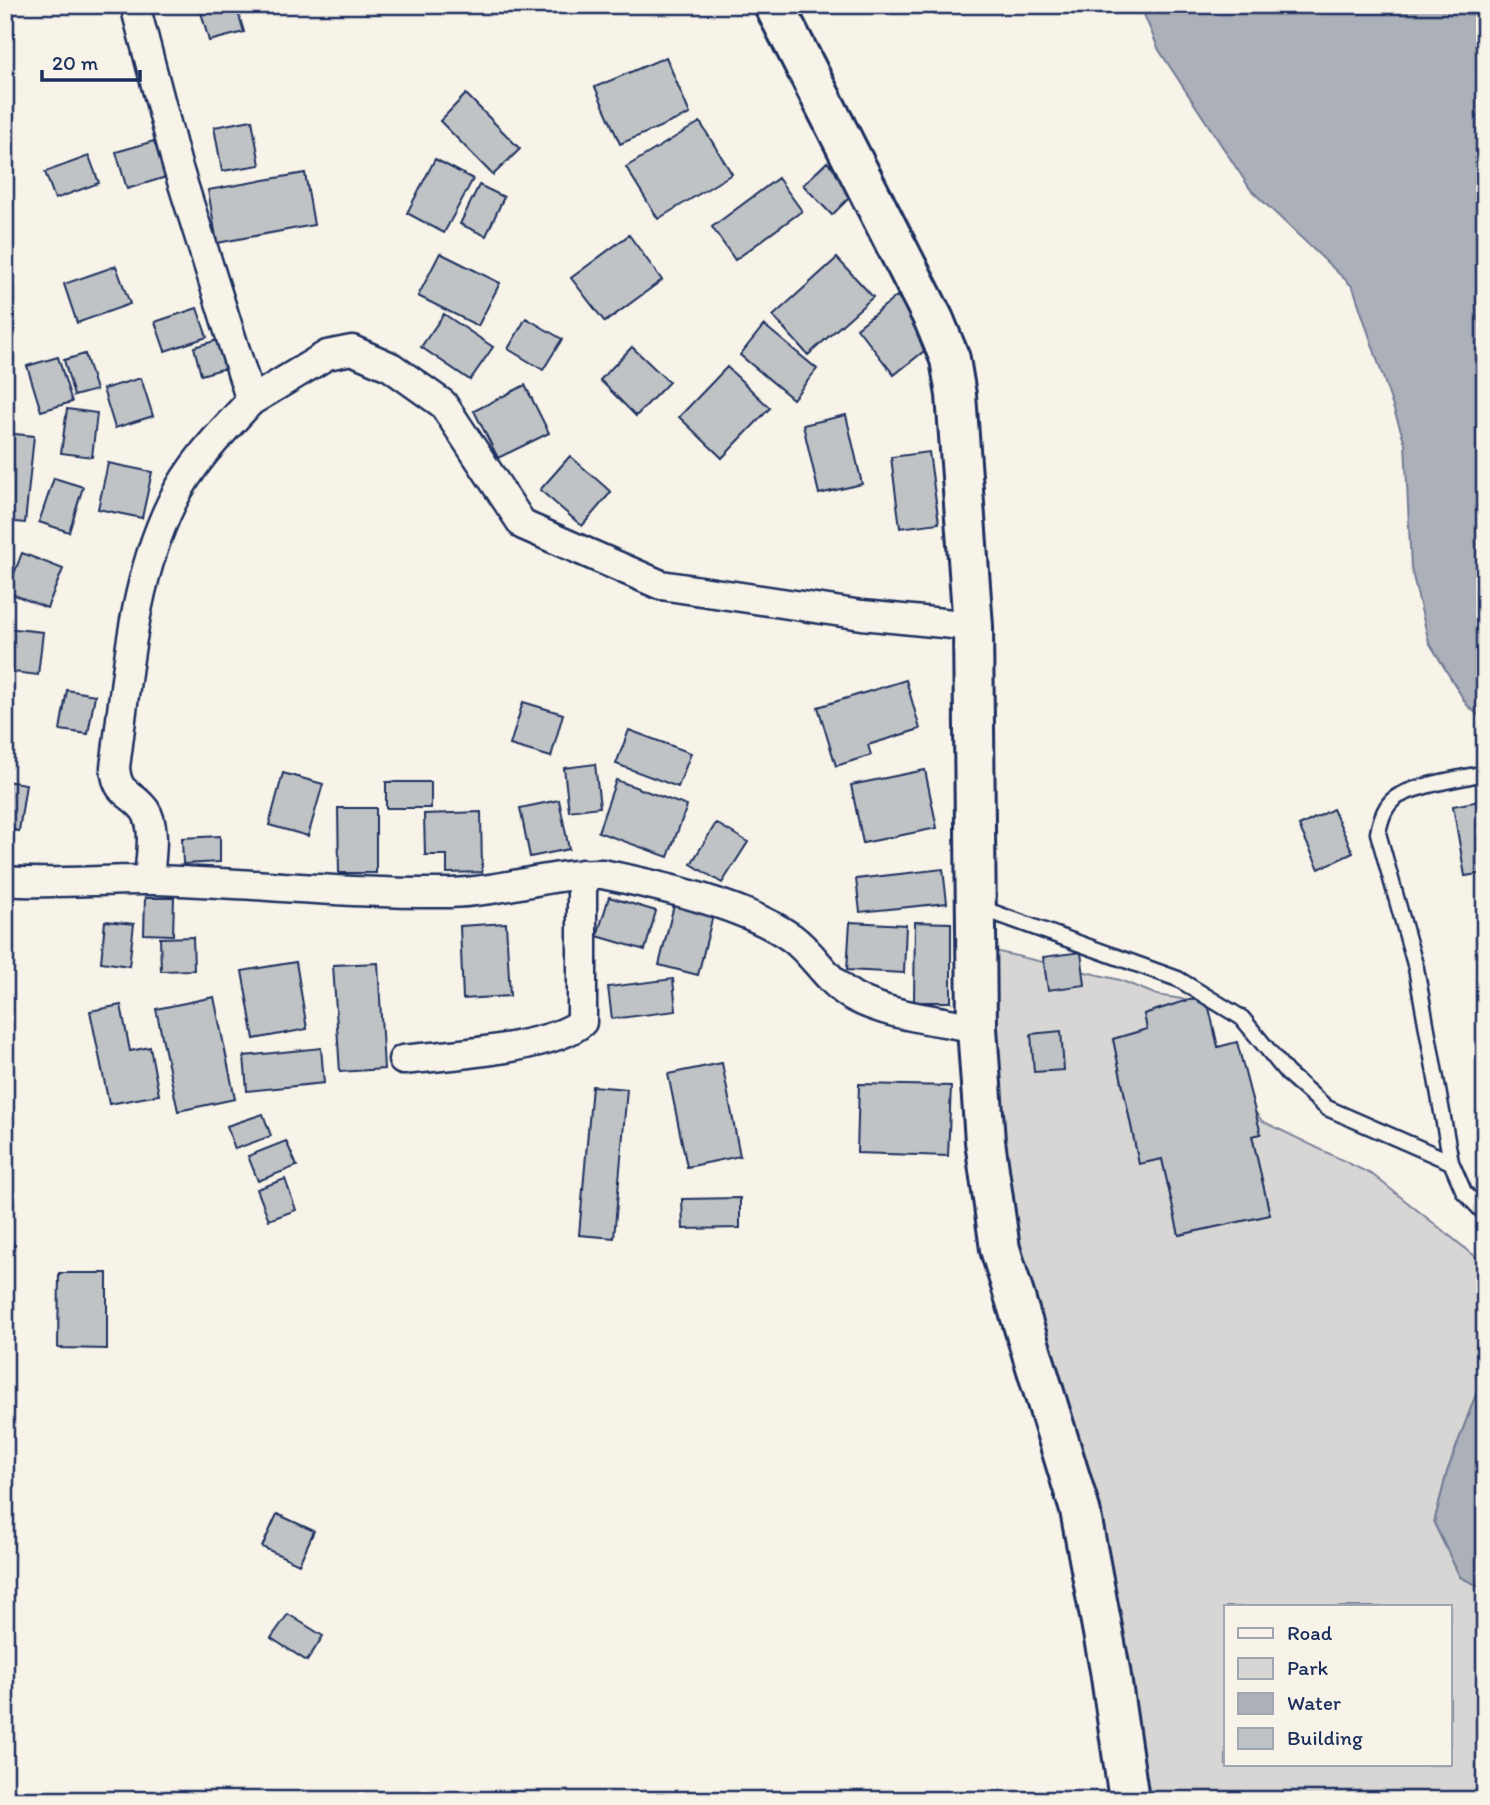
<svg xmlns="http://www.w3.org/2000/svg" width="1490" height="1805" viewBox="0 0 1490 1805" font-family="Itim,sans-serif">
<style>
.green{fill:#d7d6d4;stroke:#798299;stroke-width:2;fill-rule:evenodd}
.water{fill:#acb0b9;stroke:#727c95;stroke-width:2}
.building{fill:#c0c3c5;stroke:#1b2f5e;stroke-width:2}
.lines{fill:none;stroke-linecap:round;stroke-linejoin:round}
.lane-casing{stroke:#1b2f5e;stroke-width:19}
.street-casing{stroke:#1b2f5e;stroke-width:33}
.highway-casing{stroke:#1b2f5e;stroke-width:44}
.lane{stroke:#f7f3e8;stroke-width:14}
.street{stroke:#f7f3e8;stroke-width:28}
.highway{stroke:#f7f3e8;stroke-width:38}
</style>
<rect width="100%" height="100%" fill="#f7f3e8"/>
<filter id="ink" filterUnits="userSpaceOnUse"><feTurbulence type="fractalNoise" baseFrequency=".0143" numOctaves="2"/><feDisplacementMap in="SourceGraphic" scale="14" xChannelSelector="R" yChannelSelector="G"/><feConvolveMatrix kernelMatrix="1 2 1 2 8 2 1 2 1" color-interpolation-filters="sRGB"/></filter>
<g filter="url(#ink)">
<path class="green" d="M982,948L1120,980L1157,995L1188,1000L1144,1014L1147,1029L1113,1039L1139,1163L1162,1159L1179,1235L1270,1215L1252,1136L1260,1134L1253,1109L1262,1121L1373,1175L1485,1264V1370L1447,1472L1434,1523L1460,1577L1485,1589V1800H1145L989,1144ZM1226,1607H1450V1765H1226Z"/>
<path class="water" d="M1140,5H1485V721L1467,705L1429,642L1411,568L1405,443L1353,287L1251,190L1159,50Z
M1485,1370V1589L1460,1577L1434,1523L1447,1472Z"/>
<path class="building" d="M199,5H236L244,32L209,41Z
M666,57L690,114L620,144L595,87Z
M466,94L520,149L493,175L440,121Z
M252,120L260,165L222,171L214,127Z
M700,122L732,174L658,219L626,167Z
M154,141L166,177L127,189L116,152Z
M89,156L99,183L55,199L45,172Z
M435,159L473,179L444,233L407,213Z
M827,162L856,191L832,215L803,185Z
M305,173L314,225L217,243L208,190Z
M778,178L802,211L735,260L712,227Z
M479,185L504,197L486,236L460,224Z
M629,235L662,280L605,322L571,278Z
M440,253L500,283L478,326L418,296Z
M837,258L873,297L808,355L773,316Z
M116,266L130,304L77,323L64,284Z
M897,296L934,343L894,375L857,328Z
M197,308L207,337L165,351L155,322Z
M444,314L493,347L470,380L421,347Z
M526,318L562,339L543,370L508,349Z
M764,325L817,369L793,399L740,355Z
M225,338L233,366L201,375L194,347Z
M632,347L669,382L636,416L600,380Z
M85,354L96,390L74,396L64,360Z
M58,357L72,402L41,411L27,366Z
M727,367L770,408L722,458L679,417Z
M141,378L153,416L115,428L103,389Z
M525,385L549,433L498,458L474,411Z
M67,409L97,413L92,457L61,453Z
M846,415L862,484L819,494L803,425Z
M5,433L34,436L25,523L5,521Z
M929,452L939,523L900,528L891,457Z
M570,456L611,492L582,526L540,490Z
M108,463L152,472L142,518L98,509Z
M54,478L83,487L69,532L39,522Z
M22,553L63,569L47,608L7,592Z
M5,628L43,632L38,675L5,671Z
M906,680L920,729L868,745L871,755L836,766L818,707Z
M67,690L95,695L88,734L60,730Z
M523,702L563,714L551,757L510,745Z
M629,730L691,753L678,787L616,764Z
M595,764L600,807L569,811L564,768Z
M925,770L937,828L863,843L851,785Z
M283,773L323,784L308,836L269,825Z
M616,780L687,806L668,857L598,832Z
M5,781L26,784L19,831L5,829Z
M386,782H431V808H386Z
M559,800L569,849L530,857L520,808Z
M1485,800V873L1465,876L1453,806Z
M338,808H376V873H339Z
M1333,809L1353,853L1319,869L1299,826Z
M481,812L482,872L447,873V855H425L424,814Z
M716,823L748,842L722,883L691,864Z
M220,836V862L183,864L182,838Z
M943,869L947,903L860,912L856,879Z
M609,897L656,911L645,950L597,936Z
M145,898H174L173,935L144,934Z
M674,905L713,915L698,975L659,965Z
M105,921L134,924L129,966L101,962Z
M850,922L906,925L904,973L847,970Z
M915,922L951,923V1002H914Z
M506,923L510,996L463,999L460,926Z
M193,937L194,970L161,971L160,938Z
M1081,952L1085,985L1048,990L1043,957Z
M296,962L307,1029L254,1039L242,971Z
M378,963L384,1069L340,1072L333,965Z
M673,979L676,1011L612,1019L608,987Z
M214,997L235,1099L178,1111L156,1009Z
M1207,999L1218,1047L1237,1042L1261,1134L1252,1136L1270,1215L1179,1235L1162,1159L1139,1164L1113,1039L1147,1029L1144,1014L1188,1000Z
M121,1005L130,1051L150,1047L159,1095L109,1104L90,1011Z
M1061,1031L1064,1070L1034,1072L1031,1034Z
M321,1048L324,1083L247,1091L244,1056Z
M722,1063L740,1156L687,1167L668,1074Z
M859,1084L951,1086L948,1156L857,1153Z
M592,1086L627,1089L614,1238L579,1235Z
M263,1114L271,1136L235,1149L227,1126Z
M286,1141L297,1166L258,1181L248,1156Z
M285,1179L296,1210L269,1220L257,1189Z
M740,1198V1228L683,1229L682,1199Z
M5,1235L15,1245L5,1254Z
M59,1273H107V1349L58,1348Z
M277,1514L314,1531L299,1564L262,1547Z
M288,1614L323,1636L307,1661L271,1638Z"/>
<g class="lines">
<g class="lane-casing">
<path id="lane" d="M978,907L1178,979L1242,1018L1287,1073L1327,1108L1451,1162L1416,968L1378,833C1380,822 1384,807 1394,799C1410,786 1463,778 1485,773
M1451,1162L1464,1192L1485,1214"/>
</g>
<g class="street-casing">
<path id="street" d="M135,5L177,165L251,401L327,355L352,350L391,367L443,404L523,525L661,585L862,615L973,626
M149,880C150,860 157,828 145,810C131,791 117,796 115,767C127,679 132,583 172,502C191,463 222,432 251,401
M5,881C55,885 104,879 153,880C252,883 351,894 450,893C501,892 551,873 602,874C658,885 746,905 792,938C815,955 828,983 854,997C889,1016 938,1020 977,1028
M403,1060C445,1055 552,1049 582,1022V874"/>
</g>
<g class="highway-casing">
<path id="highway" d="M774,5L934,320L950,359L956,395L973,626L977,1028L985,1141L1000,1249L1080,1510L1110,1670L1129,1800"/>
</g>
<use href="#lane" class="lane"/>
<use href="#street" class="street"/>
<use href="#highway" class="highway"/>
</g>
</g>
<rect width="1490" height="1805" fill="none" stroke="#f7f3e8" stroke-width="28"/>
<rect x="14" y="14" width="1462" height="1777" fill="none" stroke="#1b2f5e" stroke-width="2.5" filter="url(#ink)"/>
<rect x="1224" y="1605" width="228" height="161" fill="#f7f3e8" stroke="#9fa5b1" stroke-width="2"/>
<rect x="1238" y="1628" width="35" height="10" fill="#f7f3e8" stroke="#9fa5b1" stroke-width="2"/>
<text x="1287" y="1640" font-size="21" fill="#1b2f5e">Road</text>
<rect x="1238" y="1658" width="35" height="21" fill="#d7d6d4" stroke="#9fa5b1" stroke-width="2"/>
<text x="1287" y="1675" font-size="21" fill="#1b2f5e">Park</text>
<rect x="1238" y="1693" width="35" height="21" fill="#acb0b9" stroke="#9fa5b1" stroke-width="2"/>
<text x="1287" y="1710" font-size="21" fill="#1b2f5e">Water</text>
<rect x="1238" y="1728" width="35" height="21" fill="#c0c3c5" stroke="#9fa5b1" stroke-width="2"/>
<text x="1287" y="1745" font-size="21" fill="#1b2f5e">Building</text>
<path d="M42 70v10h98v-10" fill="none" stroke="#1b2f5e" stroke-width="3.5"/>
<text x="52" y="70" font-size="21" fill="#1b2f5e" stroke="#f7f3e8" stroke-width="5" paint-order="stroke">20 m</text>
</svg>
